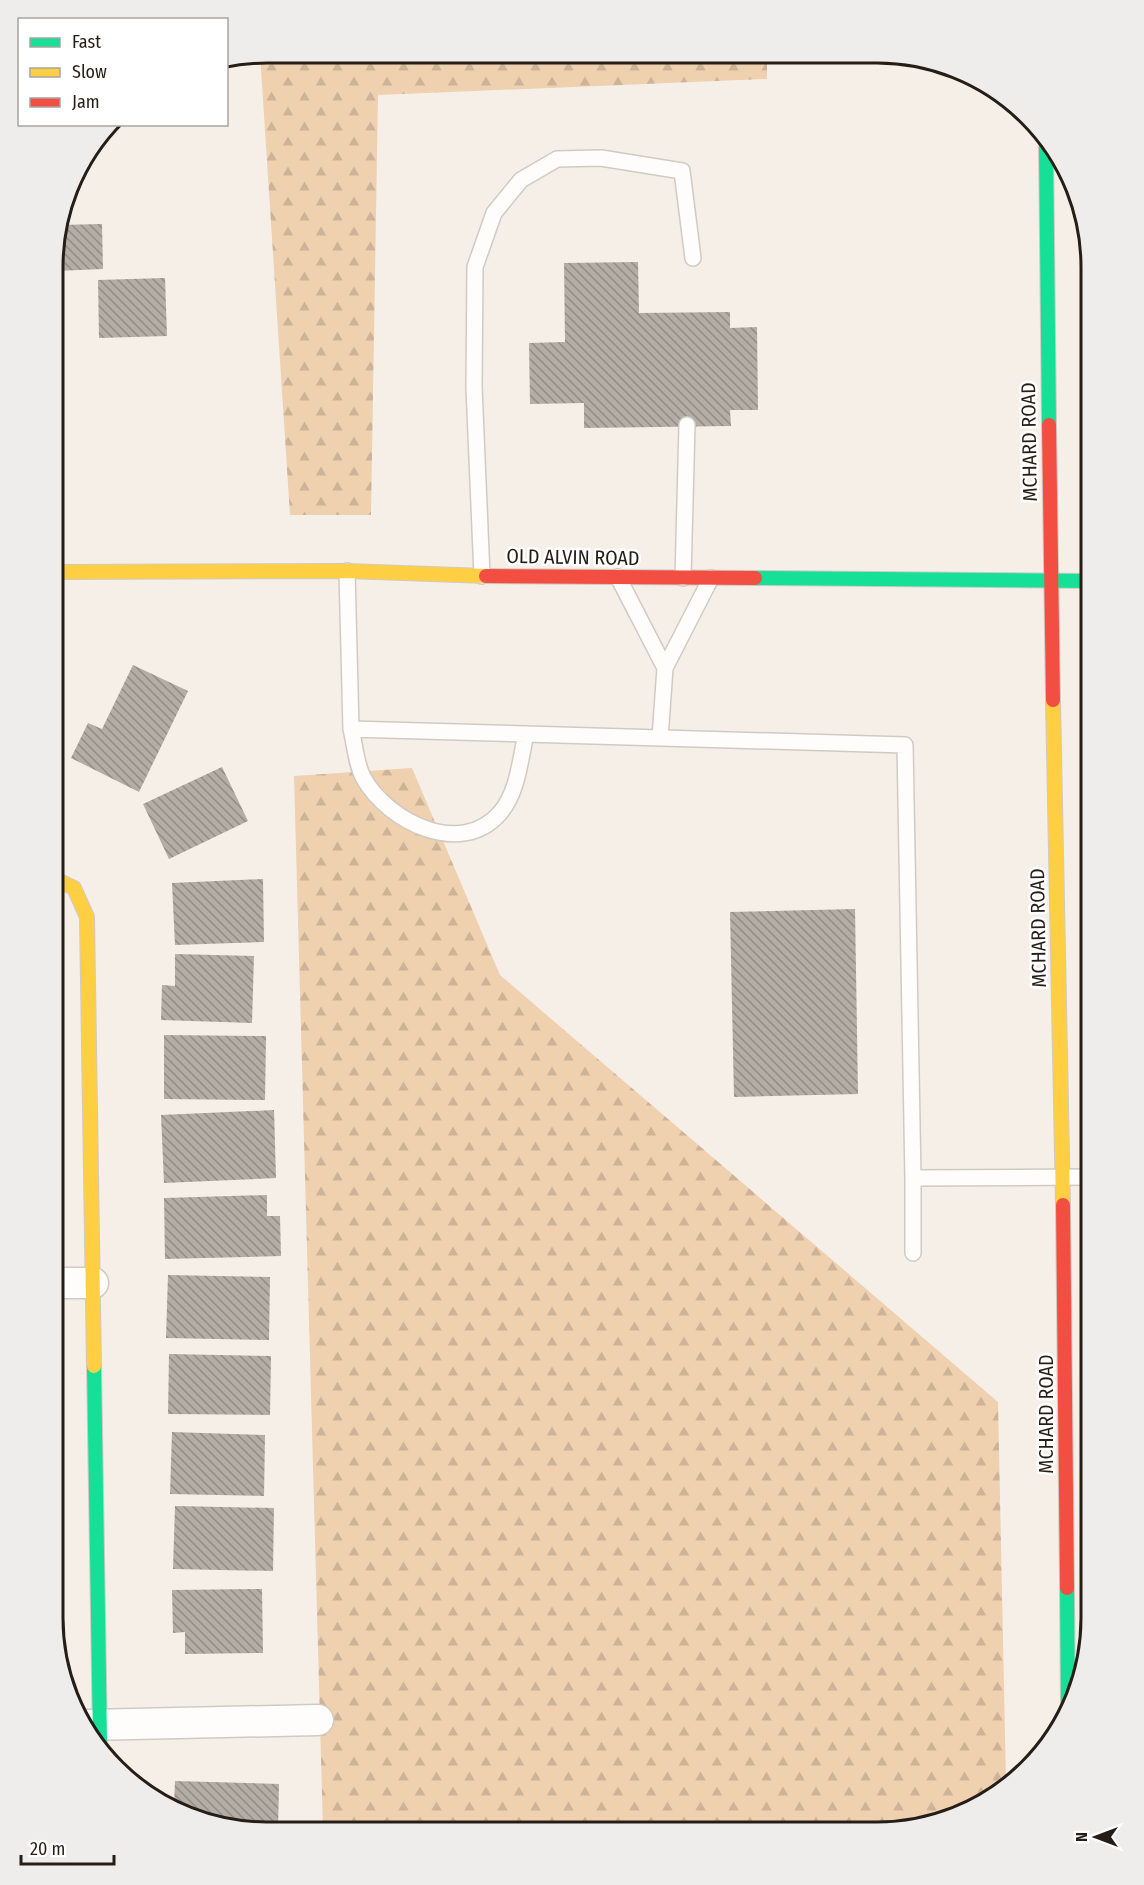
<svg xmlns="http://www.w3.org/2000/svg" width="1144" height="1885" viewBox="0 0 1144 1885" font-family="'Fira Sans Condensed',sans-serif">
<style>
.forest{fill:url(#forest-firs)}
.building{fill:url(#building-back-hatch)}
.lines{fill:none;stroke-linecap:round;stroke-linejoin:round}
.lane-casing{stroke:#d1cac3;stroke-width:18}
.street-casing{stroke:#d1cac3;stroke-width:33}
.fast-casing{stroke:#d1cac3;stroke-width:16}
.slow-casing{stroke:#d1cac3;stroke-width:16}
.jam-casing{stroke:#d1cac3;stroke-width:16}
.lane{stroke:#fefdfc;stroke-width:15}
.street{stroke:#fefdfc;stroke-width:30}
.fast{stroke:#16e098;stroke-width:14}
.slow{stroke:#ffcf43;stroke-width:14}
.jam{stroke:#f24e42;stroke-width:14}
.labels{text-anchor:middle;stroke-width:5;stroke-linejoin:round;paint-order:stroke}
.street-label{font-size:20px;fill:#261e16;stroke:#fff}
.rim{fill:none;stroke:#261e16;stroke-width:3}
</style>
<defs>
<pattern id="forest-firs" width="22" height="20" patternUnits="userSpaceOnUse" patternTransform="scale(1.5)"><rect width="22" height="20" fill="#efd1b0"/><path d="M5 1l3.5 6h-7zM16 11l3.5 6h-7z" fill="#cdb397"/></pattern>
<pattern id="building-back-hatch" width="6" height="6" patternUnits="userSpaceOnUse" patternTransform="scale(1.5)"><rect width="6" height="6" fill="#b3ada5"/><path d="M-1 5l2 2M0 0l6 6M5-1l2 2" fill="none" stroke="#918c85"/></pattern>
</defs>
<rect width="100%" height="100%" fill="#f6efe8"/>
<path class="forest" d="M267,53L767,54V79L378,95L371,515H290L260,54Z
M412,768L500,975L998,1402L1006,1781L959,1816L878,1832L323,1831L294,776Z"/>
<path class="building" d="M102,224L103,269L56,271L55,236L59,225Z
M638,262L639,313L730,312V328L757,327L758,410H730L731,426L584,428V403L530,404L529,343L565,342L564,263Z
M165,278L167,336L99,338L98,280Z
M133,665L188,691L139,792L71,758L88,723L102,729Z
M54,709H56L57,778H54Z
M222,767L248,821L169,859L143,804Z
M263,879L264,942L175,945L172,883Z
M855,909L858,1094L734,1097L730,912Z
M175,954L254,956L252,1023L161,1020L162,985L175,986Z
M164,1035L266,1036L265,1100L164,1099Z
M274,1110L276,1178L164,1183L161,1115Z
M267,1195V1216H280L281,1256L165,1259L164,1198Z
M168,1275L270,1277L269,1340L166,1338Z
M169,1354L271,1356L270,1415L168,1414Z
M172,1432L265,1435L264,1496L170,1494Z
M175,1506L274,1508L273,1571L173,1569Z
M262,1589L263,1653L185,1654V1632L173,1633L172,1590Z
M175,1781L279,1784L278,1831H239L174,1804Z"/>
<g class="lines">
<g class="lane-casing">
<path id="lane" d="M347,571L351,729L905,745L913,1178L1091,1177
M482,576L474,387L475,267L494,213L521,180L557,159L601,158L682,171L693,258
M618,577L665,668
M683,578L687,425
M351,729C355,745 356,765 364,779C389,822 461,858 500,813C518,792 520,760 526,734
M660,738L665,668L711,578
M913,1178V1253"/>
</g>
<g class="street-casing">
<path id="street" d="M53,1283H93
M88,1725L318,1720"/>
</g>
<g class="fast-casing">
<path id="fast" d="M1046,146L1049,425
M755,578L1091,581
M94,1366L100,1740
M1067,1588L1068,1710"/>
</g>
<g class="slow-casing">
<path id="slow" d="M54,572L347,571L486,576
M1053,700L1063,1205
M53,878L74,888L87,917L94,1366"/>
</g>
<g class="jam-casing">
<path id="jam" d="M1049,425L1053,700
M486,576L755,578
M1063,1205L1067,1588"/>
</g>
<use href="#lane" class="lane"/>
<use href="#street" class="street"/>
<use href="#fast" class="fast"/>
<use href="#slow" class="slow"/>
<use href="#jam" class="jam"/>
</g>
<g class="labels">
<g class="street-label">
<text transform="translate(1029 442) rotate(-91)" y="7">MCHARD ROAD</text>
<text transform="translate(573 557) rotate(1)" y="7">OLD ALVIN ROAD</text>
<text transform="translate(1038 928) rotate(-91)" y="7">MCHARD ROAD</text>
<text transform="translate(1046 1414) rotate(-90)" y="7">MCHARD ROAD</text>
</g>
</g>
<path d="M0 0H1144V1885H0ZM267 63H877A204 204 0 0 1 1081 267V1618A204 204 0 0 1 877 1822H267A204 204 0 0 1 63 1618V267A204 204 0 0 1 267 63Z" fill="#eeedec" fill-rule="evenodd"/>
<path class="rim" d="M267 63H877A204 204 0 0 1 1081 267V1618A204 204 0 0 1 877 1822H267A204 204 0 0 1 63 1618V267A204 204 0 0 1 267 63Z"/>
<rect x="18" y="18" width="210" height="108" fill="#ffffff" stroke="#a8a5a2" stroke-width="1.5"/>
<rect x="30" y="38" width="30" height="9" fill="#16e098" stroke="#a8a5a2" stroke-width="1.5"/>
<text x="72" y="48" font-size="18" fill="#261e16">Fast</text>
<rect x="30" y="68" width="30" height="9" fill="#ffcf43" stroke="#a8a5a2" stroke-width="1.5"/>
<text x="72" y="78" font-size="18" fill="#261e16">Slow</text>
<rect x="30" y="98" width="30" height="9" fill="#f24e42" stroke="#a8a5a2" stroke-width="1.5"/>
<text x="72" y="108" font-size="18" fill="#261e16">Jam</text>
<g transform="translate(1096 1837) rotate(270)" stroke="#ffffff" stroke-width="4.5" paint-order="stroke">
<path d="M0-4.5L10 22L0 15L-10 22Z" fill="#261e16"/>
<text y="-9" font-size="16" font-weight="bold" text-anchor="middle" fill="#261e16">N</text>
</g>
<path d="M21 1855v9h93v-9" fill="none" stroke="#261e16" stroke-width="3"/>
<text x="30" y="1855" font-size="18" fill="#261e16" stroke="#ffffff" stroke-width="4.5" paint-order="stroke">20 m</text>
</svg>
